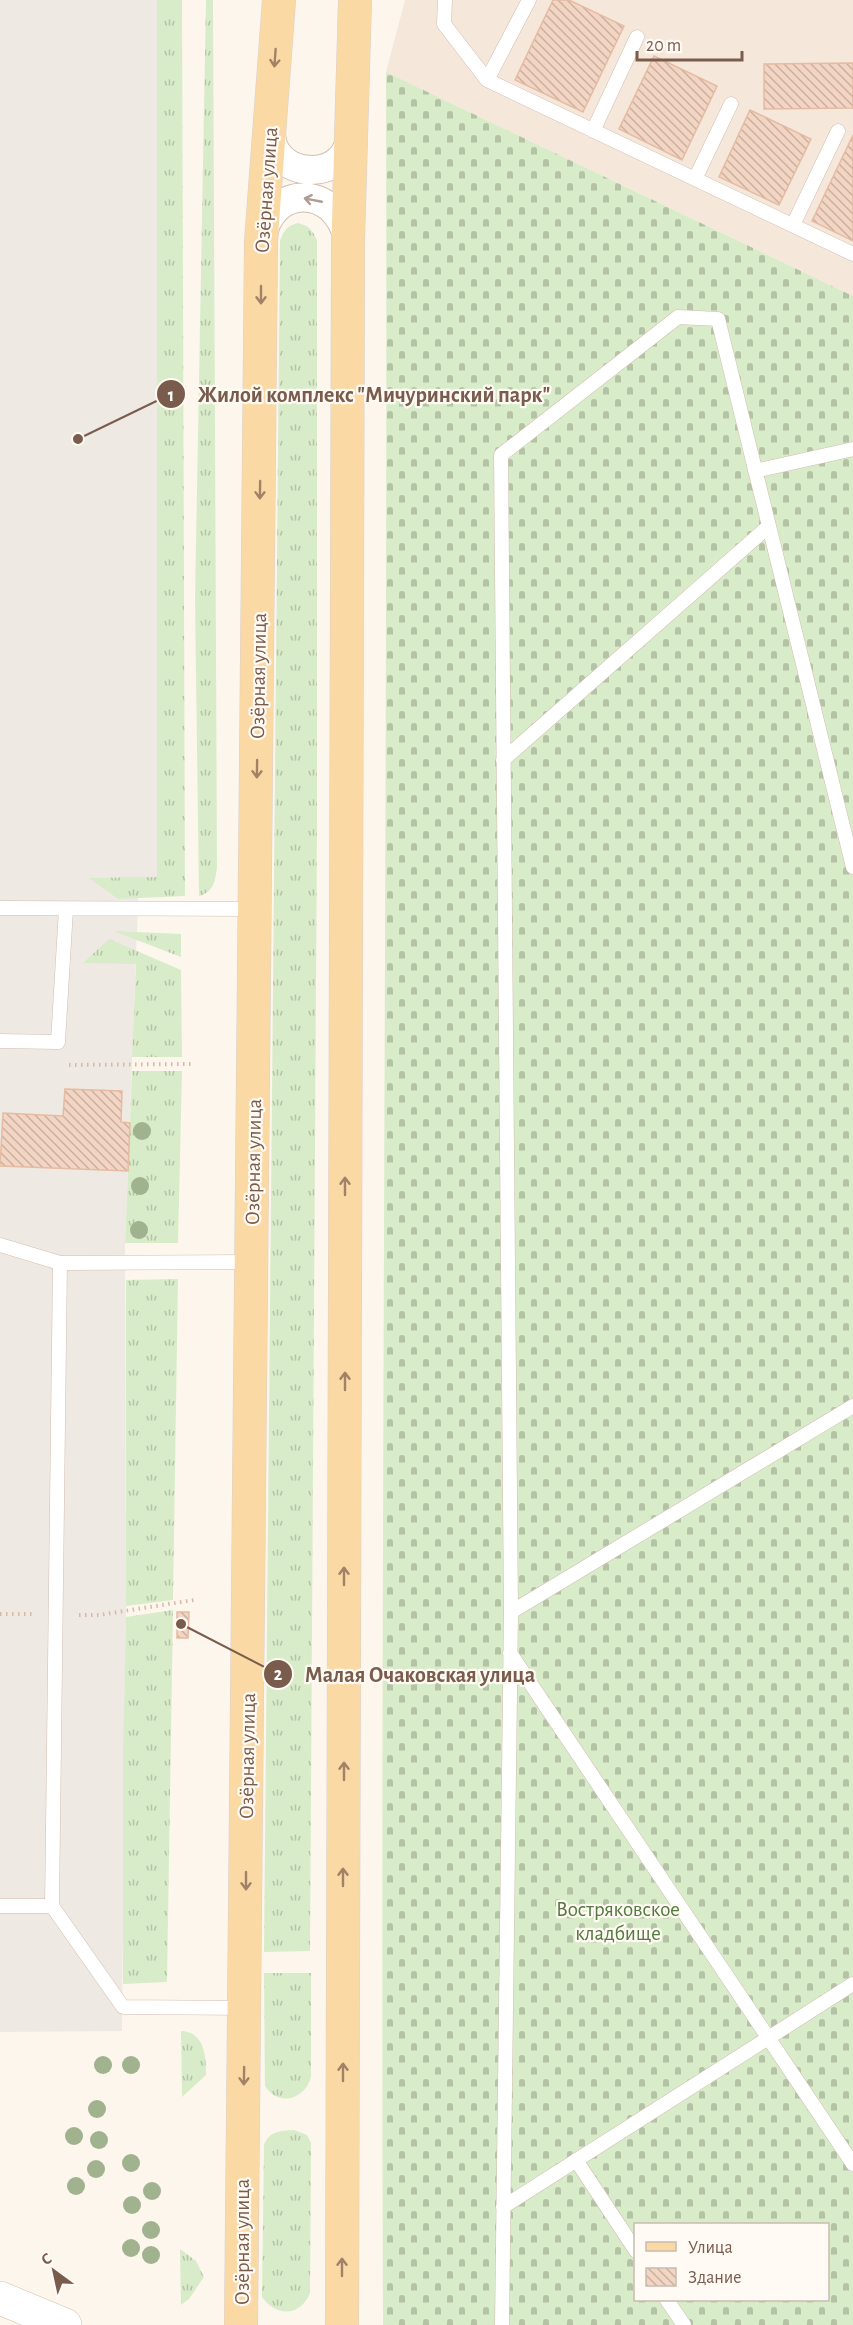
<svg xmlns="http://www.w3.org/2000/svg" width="853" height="2325" viewBox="0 0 853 2325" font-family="'Alegreya Sans',sans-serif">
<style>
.residential{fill:#f5e8da}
.industrial{fill:#efe9e4}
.grass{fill:url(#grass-tufts)}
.cemetery{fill:url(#cemetery-stones);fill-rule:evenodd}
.building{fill:url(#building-back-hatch);stroke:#e6bba3;stroke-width:1.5}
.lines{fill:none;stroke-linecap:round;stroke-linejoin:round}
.lane-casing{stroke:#d1beb0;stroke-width:15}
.street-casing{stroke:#d1beb0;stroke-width:30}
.secondary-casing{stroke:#d6c0b0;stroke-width:34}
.primary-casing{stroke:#dad1cd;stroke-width:34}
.path{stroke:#d9b8a5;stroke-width:4;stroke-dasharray:1.5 4.5;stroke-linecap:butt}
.lane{stroke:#fff;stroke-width:14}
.street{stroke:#fff;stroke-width:28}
.secondary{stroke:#fff;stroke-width:33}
.primary{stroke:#fbd9a5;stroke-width:33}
.tree{fill:#a0b28e}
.oneway{stroke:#a18267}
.oneway2{stroke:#af9d94}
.labels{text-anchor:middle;stroke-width:4.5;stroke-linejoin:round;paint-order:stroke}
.street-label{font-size:21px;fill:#7a5c4d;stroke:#fffaf3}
.park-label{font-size:21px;fill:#537a41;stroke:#fffaf3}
.leader{fill:none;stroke:#7a5c4d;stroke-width:2}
.callout-dot{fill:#7a5c4d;stroke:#fffaf3;stroke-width:2}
.mark-label{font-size:18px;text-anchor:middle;font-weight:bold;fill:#fff}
.callout-label{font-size:22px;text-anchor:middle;font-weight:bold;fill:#7a5c4d;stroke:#fffaf3;stroke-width:4.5;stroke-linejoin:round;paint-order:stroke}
</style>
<defs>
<pattern id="grass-tufts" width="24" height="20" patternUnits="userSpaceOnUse" patternTransform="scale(1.5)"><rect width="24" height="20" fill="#d8ecc9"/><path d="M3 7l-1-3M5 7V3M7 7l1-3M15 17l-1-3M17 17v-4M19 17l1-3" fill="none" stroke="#b4c2a5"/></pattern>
<pattern id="cemetery-stones" width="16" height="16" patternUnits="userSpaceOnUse" patternTransform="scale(1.5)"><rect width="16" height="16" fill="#d8ecc9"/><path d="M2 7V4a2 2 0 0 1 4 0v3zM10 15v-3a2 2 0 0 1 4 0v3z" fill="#b4c2a5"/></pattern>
<pattern id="building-back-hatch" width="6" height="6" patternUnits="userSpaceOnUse" patternTransform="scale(1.5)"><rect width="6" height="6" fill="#f3d5c3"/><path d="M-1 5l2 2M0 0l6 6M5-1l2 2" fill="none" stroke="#cab0a1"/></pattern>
</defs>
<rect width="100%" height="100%" fill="#fdf6ec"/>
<path class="residential" d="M405,0H853V296L386,72Z"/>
<path class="industrial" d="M0,0H157V877L139,878L125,1243L126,1606L122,2031L0,2032Z"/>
<path class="grass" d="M157,0H182L185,896L118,899L89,878L157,877Z
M206,0H213L217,868C215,881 214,892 199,896L195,599Z
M298,223C309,226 313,230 317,241V824L310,1951L264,1952L280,241C284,230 287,226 298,223Z
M113,931L181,934V958V957Z
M109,939L181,970L182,1057H132L136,964L83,963Z
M132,1071H182L178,1243H125Z
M178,1279L173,1600L126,1606V1280Z
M173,1610L167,1982L123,1984V1759L126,1617Z
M264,1973H311V2077C305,2100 278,2107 265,2086Z
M181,2031C205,2032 206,2057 206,2075L182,2097Z
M294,2130L307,2135L311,2143L310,2293C300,2317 276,2317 262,2297L264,2145C269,2131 280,2131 294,2130Z
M180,2249L196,2261L204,2277L189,2299L181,2305Z"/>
<path class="cemetery" d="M386,72L853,296V2325H383C380,1574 388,823 386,72ZM636,2224H828V2300H636Z"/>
<path class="building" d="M553,0H569L624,26L583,112L515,80Z
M654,56L717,86L682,160L619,129Z
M853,63V108L764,109V64Z
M750,110L811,139L779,205L719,177Z
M853,135V241L812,221Z
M65,1089L122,1091L121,1122L130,1123L128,1171L0,1166L3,1113L63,1116Z
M177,1612H189L188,1638H177Z"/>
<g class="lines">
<g class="lane-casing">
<path id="lane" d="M445,0L444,24L487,80
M529,0L487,80L853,254
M593,131L637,37
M695,179L731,104
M793,225L838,131
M755,471L853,449
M503,760L769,526
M0,908L255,909
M0,1041L58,1042L66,909
M0,1245L60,1263L252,1262
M511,1612L853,1406
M510,1653L853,2164
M0,1906H52L60,1263
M52,1906L123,2007L245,2008
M576,2160L636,2251
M503,2207L853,1984
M667,2300L684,2325
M502,2325L511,1612L501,455L678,317L718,319L853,867"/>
</g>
<g class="street-casing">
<path id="street" d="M270,126C271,135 271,145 277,153C291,173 324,176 341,158C348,151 350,141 353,132
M262,239C270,183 337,184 348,240"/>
</g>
<g class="secondary-casing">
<path id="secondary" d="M0,2298L65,2325"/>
</g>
<g class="primary-casing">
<path id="primary" d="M241,2325L261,242L279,0
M342,2325L348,240L355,0"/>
</g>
<path class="path" d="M69,1065L191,1064
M0,1614H33
M79,1615H99L194,1600"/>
<use href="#lane" class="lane"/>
<use href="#street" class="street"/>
<use href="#secondary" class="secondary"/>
<use href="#primary" class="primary"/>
</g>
<g class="tree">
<circle cx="142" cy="1131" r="9"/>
<circle cx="140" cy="1186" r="9"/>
<circle cx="139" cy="1230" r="9"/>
<circle cx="103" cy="2065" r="9"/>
<circle cx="131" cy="2065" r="9"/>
<circle cx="97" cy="2109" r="9"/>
<circle cx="74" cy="2136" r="9"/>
<circle cx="99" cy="2140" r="9"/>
<circle cx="131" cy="2163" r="9"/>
<circle cx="96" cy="2169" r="9"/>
<circle cx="76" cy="2186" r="9"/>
<circle cx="152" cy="2191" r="9"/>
<circle cx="132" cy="2205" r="9"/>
<circle cx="151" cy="2230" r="9"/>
<circle cx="131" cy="2248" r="9"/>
<circle cx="151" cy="2255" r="9"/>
</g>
<defs><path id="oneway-shaft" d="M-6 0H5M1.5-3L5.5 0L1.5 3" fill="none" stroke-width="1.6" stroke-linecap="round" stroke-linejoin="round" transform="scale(1.5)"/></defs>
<g class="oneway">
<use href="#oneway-shaft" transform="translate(275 58) rotate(94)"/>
<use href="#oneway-shaft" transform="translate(261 295) rotate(90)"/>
<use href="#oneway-shaft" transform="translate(260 490) rotate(91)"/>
<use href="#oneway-shaft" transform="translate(257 769) rotate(91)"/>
<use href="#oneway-shaft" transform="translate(345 1186) rotate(-90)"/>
<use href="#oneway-shaft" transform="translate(345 1381) rotate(-90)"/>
<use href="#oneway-shaft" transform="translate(344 1576) rotate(-90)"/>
<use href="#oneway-shaft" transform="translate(344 1771) rotate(-90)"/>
<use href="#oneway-shaft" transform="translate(343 1877) rotate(-90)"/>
<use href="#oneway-shaft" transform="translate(246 1881) rotate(90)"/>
<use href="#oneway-shaft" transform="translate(343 2072) rotate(-90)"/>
<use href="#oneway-shaft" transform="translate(244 2076) rotate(91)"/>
<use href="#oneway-shaft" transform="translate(342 2267) rotate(-90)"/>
</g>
<use class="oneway2" href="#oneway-shaft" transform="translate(313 200) rotate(-169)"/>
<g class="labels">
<g class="street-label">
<text transform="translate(266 190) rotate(-86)" y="7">Озёрная улица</text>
<text transform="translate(258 676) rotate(-89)" y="7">Озёрная улица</text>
<text transform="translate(253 1162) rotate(-89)" y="7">Озёрная улица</text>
<text transform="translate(247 1756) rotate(-89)" y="7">Озёрная улица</text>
<text transform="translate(242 2242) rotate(-90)" y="7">Озёрная улица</text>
</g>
<g class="park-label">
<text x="618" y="1916">Востряковское<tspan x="618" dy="24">кладбище</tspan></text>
</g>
</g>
<path class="leader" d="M78 439L171 394M181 1624L278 1674"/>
<g class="callout-dot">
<circle cx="78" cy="439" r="6"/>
<circle cx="181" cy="1624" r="6"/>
<circle cx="171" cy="394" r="15"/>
<circle cx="278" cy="1674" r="15"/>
</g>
<g class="mark-label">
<text x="171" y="401">1</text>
<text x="278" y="1680">2</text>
</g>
<g class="callout-label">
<text x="374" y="402">Жилой комплекс "Мичуринский парк"</text>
<text x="420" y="1682">Малая Очаковская улица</text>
</g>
<rect x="634" y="2223" width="195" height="78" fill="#fffaf3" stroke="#cabbb1" stroke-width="1.5"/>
<rect x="646" y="2242" width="30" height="9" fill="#fbd9a5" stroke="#cabbb1" stroke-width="1.5"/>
<text x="688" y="2253" font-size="18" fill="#7a5c4d">Улица</text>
<rect x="646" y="2268" width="30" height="18" fill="url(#building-back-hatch)" stroke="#cabbb1" stroke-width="1.5"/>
<text x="688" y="2283" font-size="18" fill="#7a5c4d">Здание</text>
<g transform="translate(54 2271) rotate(327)" stroke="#fffaf3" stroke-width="4.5" paint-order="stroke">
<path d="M0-4.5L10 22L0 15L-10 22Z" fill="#7a5c4d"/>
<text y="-9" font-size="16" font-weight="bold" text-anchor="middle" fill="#7a5c4d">С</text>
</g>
<path d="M637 51v9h105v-9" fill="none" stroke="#7a5c4d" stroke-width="3"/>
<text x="646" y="51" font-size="18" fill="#7a5c4d" stroke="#fffaf3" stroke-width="4.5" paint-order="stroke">20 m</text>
</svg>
